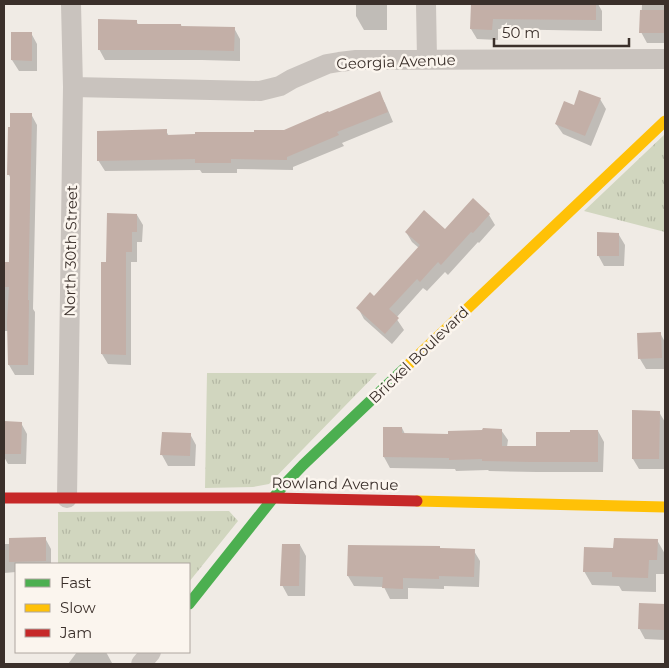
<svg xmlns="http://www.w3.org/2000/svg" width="669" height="668" viewBox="0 0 669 668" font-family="Montserrat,sans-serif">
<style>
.grass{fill:url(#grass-tufts)}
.shadow{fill:#0003}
.building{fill:#c3afa7}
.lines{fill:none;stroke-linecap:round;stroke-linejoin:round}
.street{stroke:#c9c3be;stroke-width:20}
.fast{stroke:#4caf50;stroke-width:11}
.slow{stroke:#ffc107;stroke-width:11}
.jam{stroke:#c62828;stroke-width:11}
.labels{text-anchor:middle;stroke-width:5;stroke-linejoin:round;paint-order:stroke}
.street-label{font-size:15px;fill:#3b302b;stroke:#fbf5ee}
</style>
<defs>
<pattern id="grass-tufts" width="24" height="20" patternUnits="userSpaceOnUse" patternTransform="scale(1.25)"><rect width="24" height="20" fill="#d1d6bf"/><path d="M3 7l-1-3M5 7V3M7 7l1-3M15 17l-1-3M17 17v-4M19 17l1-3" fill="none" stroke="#b4b8a4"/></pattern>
</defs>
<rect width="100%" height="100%" fill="#f0ebe5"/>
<path class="grass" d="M665,134V232L584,211Z
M207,373H377L269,484L253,487L205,488Z
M229,511L238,521L189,582V564H58V512Z"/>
<path class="shadow" d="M356,4H387V30H364L356,16Z
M472,4H598L602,11V31L498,29V40L477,39L471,29Z
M642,4H665V43H647L641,32Z
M136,21L139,26L181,25L182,27L234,28L240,39V61L202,60H105L99,49Z
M31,33L37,44V71H19L12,60Z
M379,93L385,103L393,122L342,143L344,146L293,167V170L237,169V173H202L200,170L105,171L98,160L166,131L169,136L284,131Z
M600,99L606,109L591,146L563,134L556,124L574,106Z
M31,114L37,125L33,309L35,312L34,375H15L9,365V331H4V263H10L11,179L9,175Z
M473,200L489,215L495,225L479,243L478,242L448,275L445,272L427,291L423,288L396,318L404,330L392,344L364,319L358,308L374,297L419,248L412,242L406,232L445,231Z
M137,215L143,225L142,242H137V262H131V365L108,364L102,354L108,263Z
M619,235L625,245L624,266H604L598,255Z
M660,333L665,342V369H646L640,359Z
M659,412L665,422V469H639L633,459Z
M4,423H21L27,434L26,464H8L4,457Z
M384,428H402L405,434L450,436L501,430L508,440L507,447H537L598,431L604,442L603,472H537L489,471L488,470L456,471L455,469L390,468L384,457Z
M190,434L196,445L195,466H168L162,455Z
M45,538L51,549V564H16V572L4,573V544H10Z
M657,540L665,554L664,574H656V592L622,591L619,586L592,585L584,571L614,550Z
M300,545L306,556L305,596H288L282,585Z
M440,549L474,551L480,561L479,587L444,586V589L408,588V599H390L384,587L354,586L348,576Z
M640,604L665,605V640L645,639L639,628Z
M77,652H106L112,663L111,664H68Z"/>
<path class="building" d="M471,4H596V20L493,19L492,30L470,29Z
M640,10H665V33H639Z
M98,19L137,20V24H181V26L235,27L234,51L196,50H98Z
M11,32H32V61L11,60Z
M579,90L601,98L585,136L555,124L564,101L574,105Z
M380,91L388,112L337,132L339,135L287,157V160L231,159V163H195V159L97,161V131L167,129V135L195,134V132H254V130H284L328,111L329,112Z
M10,113H32L28,300H29L28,365H8L7,322L9,287H4V262H9L10,175H7L8,127H10Z
M473,198L490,214L473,233L471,232L441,265L438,262L420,282L417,279L389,309L399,318L385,334L356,308L370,292L374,296L420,245L405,232L424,210L445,229Z
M107,213L137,214V232H132V252H126V355L101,354V262H106Z
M597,232L619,233V256H597Z
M661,332L662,358L638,359L637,333Z
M632,410L660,411L659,459H632Z
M4,421L22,422L21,454H4Z
M383,427H402V433L448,434V431L482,430L483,428L502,429V446H536V432H570V430H598V462H530L482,461V459L449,460V458L383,457Z
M162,432L191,433L190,456L160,455Z
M46,537V561L9,562V538Z
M614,538L658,539L657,560H649L648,578L612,577V572H583L584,547L613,548Z
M282,544H300L299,586H280Z
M348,545L440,546V548L475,549L474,577L439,576V579L403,578V589L382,588L383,577L347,576Z
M639,603L665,604V630L638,629Z"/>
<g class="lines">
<path class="street" d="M426,4L427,59
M73,87L260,91L280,86L292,79L327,64L339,62L356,60L665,59
M67,498L73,87L71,4
M141,664L151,652"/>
<path class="fast" d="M189,604L282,487L303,465L407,366"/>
<path class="slow" d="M407,366L665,121
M417,501L665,507"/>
<path class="jam" d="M4,498H273L417,501"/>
</g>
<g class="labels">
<g class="street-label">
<text transform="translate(396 62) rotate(-2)" y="5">Georgia Avenue</text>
<text transform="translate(71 251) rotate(-89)" y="5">North 30th Street</text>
<text transform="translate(419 355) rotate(-44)" y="5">Brickel Boulevard</text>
<text transform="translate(335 484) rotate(1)" y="5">Rowland Avenue</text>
</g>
</g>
<rect width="669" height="668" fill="none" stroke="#3b302b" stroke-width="10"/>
<rect x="15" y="563" width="175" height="90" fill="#fbf5ee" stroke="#aea6a0"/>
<rect x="25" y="579" width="25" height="8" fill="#4caf50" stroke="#aea6a0"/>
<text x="60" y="588" font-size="15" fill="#3b302b">Fast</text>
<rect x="25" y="604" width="25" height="8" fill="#ffc107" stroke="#aea6a0"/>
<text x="60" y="613" font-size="15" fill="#3b302b">Slow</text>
<rect x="25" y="629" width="25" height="8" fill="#c62828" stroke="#aea6a0"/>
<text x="60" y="638" font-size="15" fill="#3b302b">Jam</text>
<path d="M494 38v8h135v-8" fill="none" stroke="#3b302b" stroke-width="2.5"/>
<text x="502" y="38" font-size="15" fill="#3b302b" stroke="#fbf5ee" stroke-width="4" paint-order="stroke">50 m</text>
</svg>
